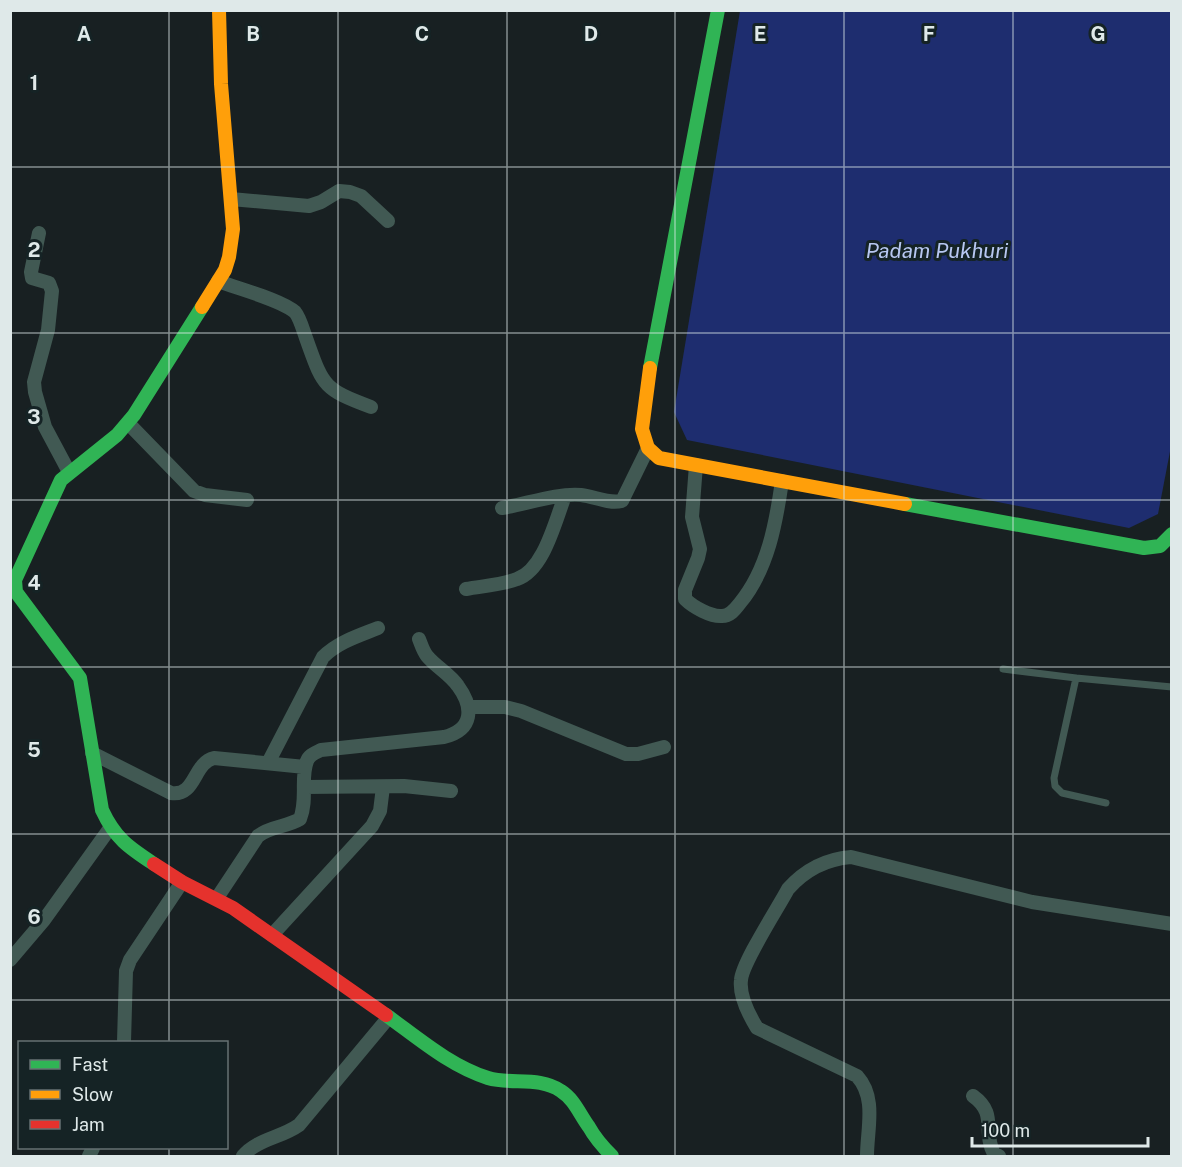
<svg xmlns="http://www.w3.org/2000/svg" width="1182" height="1167" viewBox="0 0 1182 1167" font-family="'Public Sans',sans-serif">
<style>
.water{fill:#1e2d6f}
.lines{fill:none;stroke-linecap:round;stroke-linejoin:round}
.lane{stroke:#415953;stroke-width:7}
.street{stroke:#415953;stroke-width:14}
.fast{stroke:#30b455;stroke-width:14}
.slow{stroke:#ff9f0a;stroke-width:14}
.jam{stroke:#e5322d;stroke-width:14}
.grid{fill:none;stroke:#dfe9e9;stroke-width:1.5;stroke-opacity:0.55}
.labels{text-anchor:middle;stroke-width:6;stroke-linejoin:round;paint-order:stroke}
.water-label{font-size:21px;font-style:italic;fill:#b7c7f1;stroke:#152325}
.grid-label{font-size:20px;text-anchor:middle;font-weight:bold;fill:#dfe9e9;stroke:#152325;stroke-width:6;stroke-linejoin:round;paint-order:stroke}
</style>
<rect width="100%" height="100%" fill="#182022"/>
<path class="water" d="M740,11H1171L1172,441L1158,514L1129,528L687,440L674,412Z"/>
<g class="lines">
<path class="lane" d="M1003,669L1076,678L1172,687
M1076,678L1054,778L1055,786L1062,793L1106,803"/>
<path class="street" d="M231,199L309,206L321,202L339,191L350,192L361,196L388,221
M39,233L31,272L32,278L49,283L52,291L48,330L34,382L35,392L45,427L69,472
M218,281C236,288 282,300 295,312C300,318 303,330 306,338C323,385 322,389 371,407
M128,423L194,491L205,495L247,500
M696,465L692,517L700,549L698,558L685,590V599C693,607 711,617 722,616C731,616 736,608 740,603C768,569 776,523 782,481
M502,508C527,504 556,493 581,495C596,497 608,504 622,501L648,448
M466,589C482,586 502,585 517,579C544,570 555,521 565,496
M468,707H505L521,711L626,754H638L664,747
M92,753L171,793C196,797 193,763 214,758L305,767
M268,763L323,657C338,642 358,636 378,628
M305,787L404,786L451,791
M217,898L258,836C270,826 287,827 300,819C308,799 300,778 307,761C309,755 315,753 321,750L444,737C473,730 474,708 458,686C450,674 436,667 427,656C423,651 421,644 419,639
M272,935L372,826L380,811L383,787
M10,960L44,920L110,828
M124,1042L126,971L130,960L182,882
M973,1096C998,1114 982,1131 994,1154L999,1156
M89,1156L93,1148
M243,1156C257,1139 281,1138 299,1125L389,1017
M867,1156C867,1129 877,1098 857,1076L757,1028C749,1015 739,996 741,980C742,963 778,908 788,889C804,871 826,859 851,857L1032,902L1172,924"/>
<path class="fast" d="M650,368L718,10
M905,504L1144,548L1160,546L1172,534
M154,864C128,847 115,838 102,810L80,678L16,592L15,580L61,480L117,435L134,415L202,307
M386,1015C418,1038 450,1066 488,1078C512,1085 539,1076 561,1091C574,1099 580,1115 589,1127C595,1138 603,1147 612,1156"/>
<path class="slow" d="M202,307L225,270L229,257L233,229L221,84L219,10
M650,368L642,429L648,448L659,458L905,504"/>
<path class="jam" d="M154,864L182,882L233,908L386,1015"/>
</g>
<path class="grid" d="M169,10V1042M338,10V1156M507,10V1156M675,10V1156M844,10V1156M1013,10V1156M10,167H1172M10,333H1172M10,500H1172M10,667H1172M10,834H1172M10,1000H1172M169,1148V1156"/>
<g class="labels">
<g class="water-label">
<text x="937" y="258">Padam Pukhuri</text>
</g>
</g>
<g class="grid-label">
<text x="84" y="41">A</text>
<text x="253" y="41">B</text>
<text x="422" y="41">C</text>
<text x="591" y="41">D</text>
<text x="760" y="41">E</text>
<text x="929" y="41">F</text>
<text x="1098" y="41">G</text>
<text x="34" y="90">1</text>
<text x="34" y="257">2</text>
<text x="34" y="424">3</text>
<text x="34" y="590">4</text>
<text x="34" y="757">5</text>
<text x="34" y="924">6</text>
</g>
<rect width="1182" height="1167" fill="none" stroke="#dfe9e9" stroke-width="24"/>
<rect x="18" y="1041" width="210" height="108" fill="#152325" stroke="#667273" stroke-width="1.5"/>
<rect x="30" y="1060" width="30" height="9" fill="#30b455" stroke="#667273" stroke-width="1.5"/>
<text x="72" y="1071" font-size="18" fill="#dfe9e9">Fast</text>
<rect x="30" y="1090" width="30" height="9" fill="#ff9f0a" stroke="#667273" stroke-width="1.5"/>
<text x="72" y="1101" font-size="18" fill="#dfe9e9">Slow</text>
<rect x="30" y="1120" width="30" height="9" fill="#e5322d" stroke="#667273" stroke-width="1.5"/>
<text x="72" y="1131" font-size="18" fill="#dfe9e9">Jam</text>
<path d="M972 1137v9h176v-9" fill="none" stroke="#dfe9e9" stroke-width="3"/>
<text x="981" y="1137" font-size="18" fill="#dfe9e9" stroke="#152325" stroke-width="4.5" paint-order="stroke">100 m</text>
</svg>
